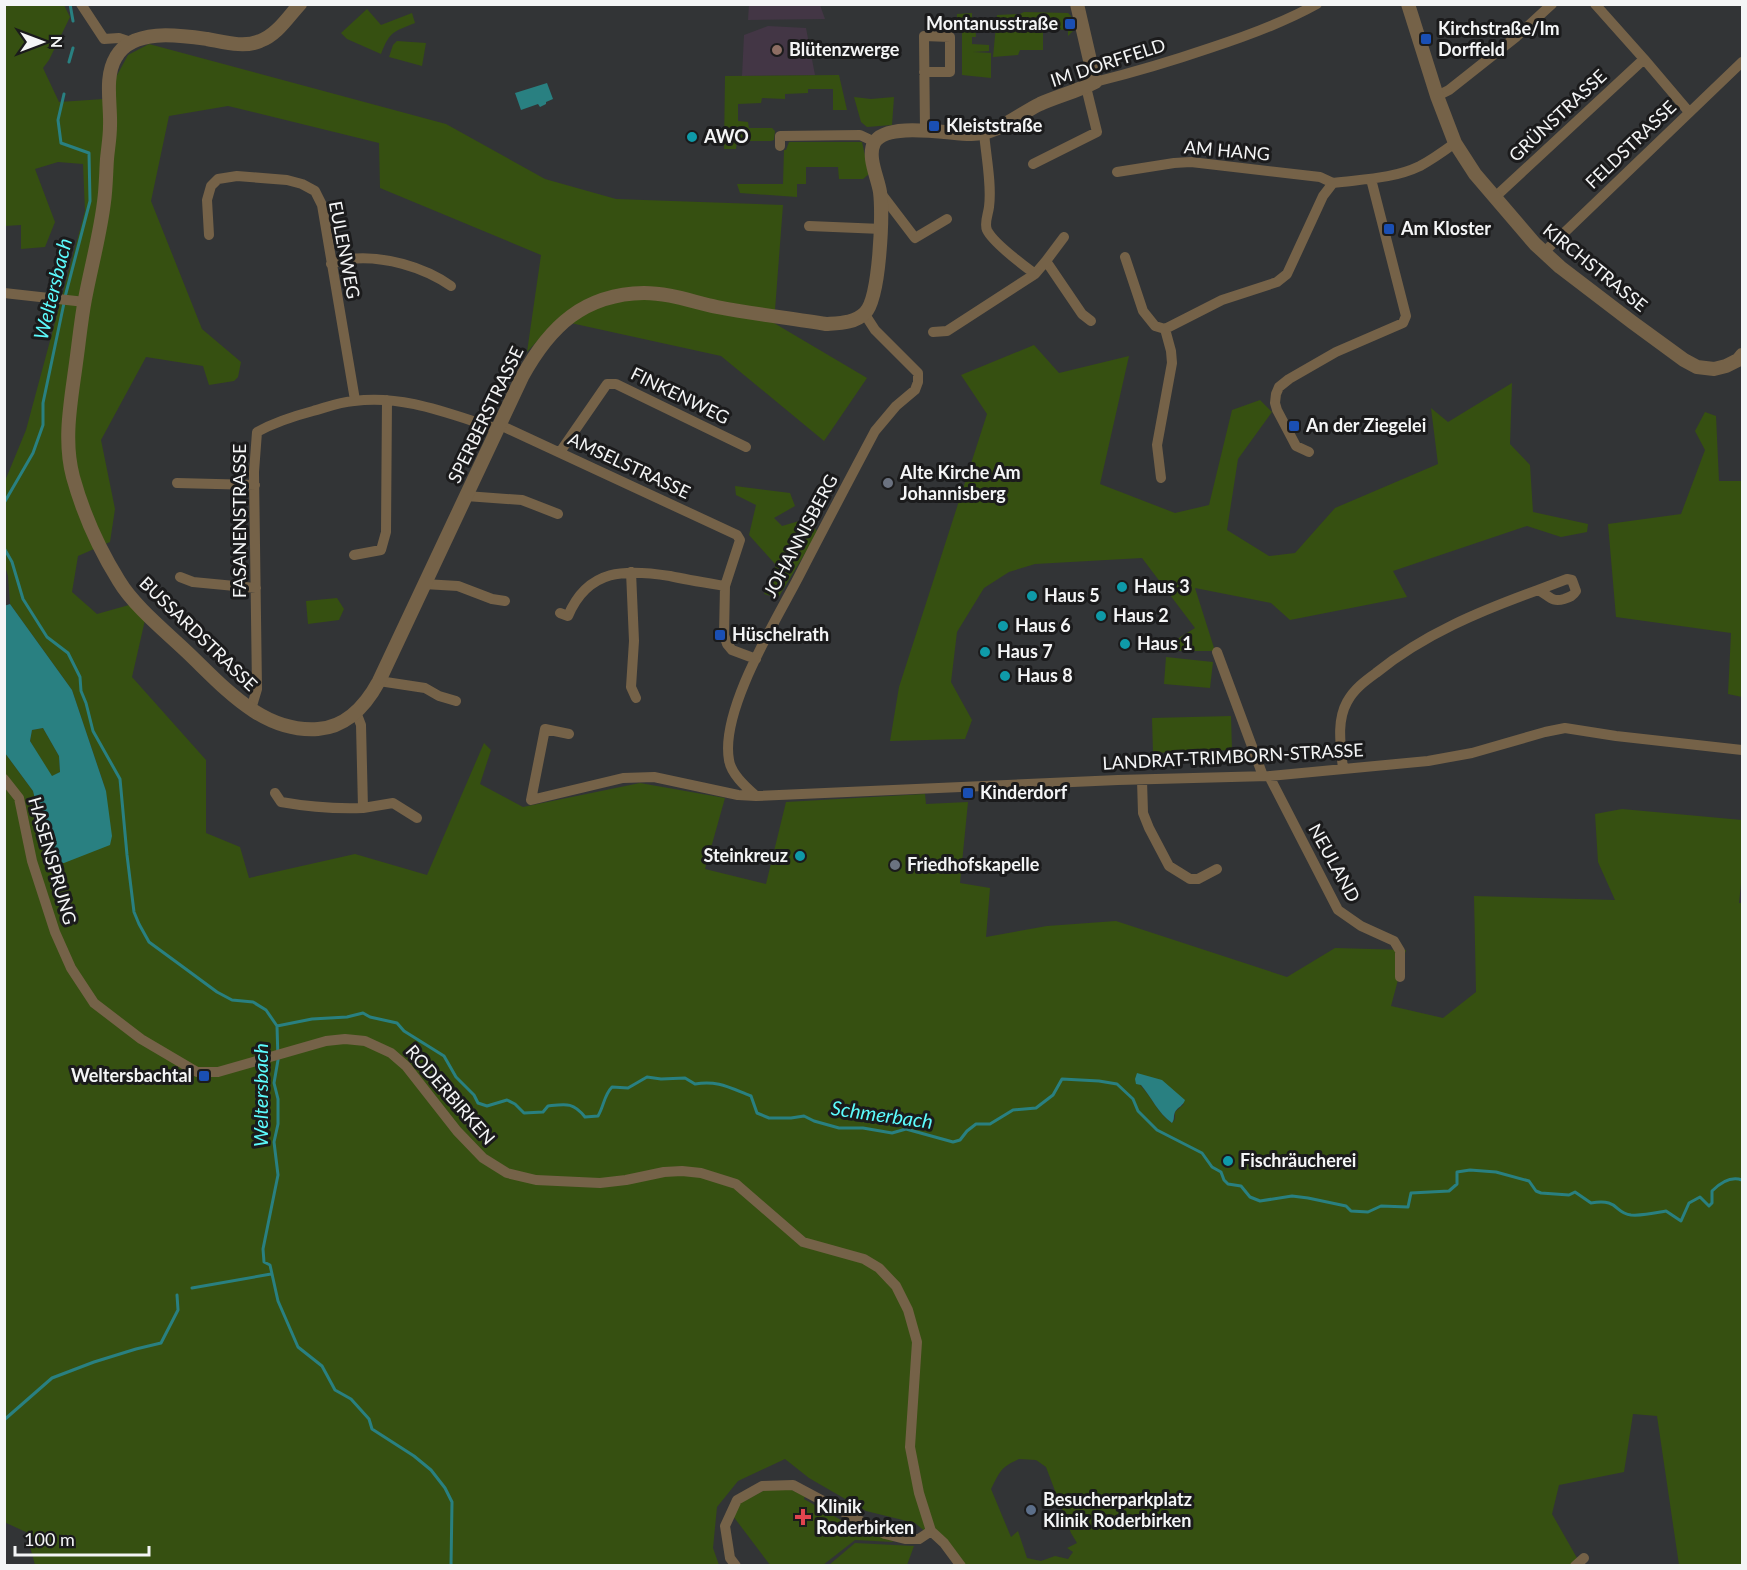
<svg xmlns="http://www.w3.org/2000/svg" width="1747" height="1570" viewBox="0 0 1747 1570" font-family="Lato,sans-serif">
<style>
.education{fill:#433645}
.green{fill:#365011;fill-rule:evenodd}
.water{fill:#298081;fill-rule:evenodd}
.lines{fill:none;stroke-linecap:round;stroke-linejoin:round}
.stream{stroke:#298081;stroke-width:3}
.minor{stroke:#756248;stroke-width:10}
.tertiary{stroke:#756248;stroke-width:14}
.transit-dot{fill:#1a4fb4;stroke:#1b1b1c;stroke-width:2}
.education-dot{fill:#8d6e63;stroke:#1b1b1c;stroke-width:2}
.culture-dot{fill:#0f9aa8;stroke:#1b1b1c;stroke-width:2}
.worship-dot{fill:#6b7280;stroke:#1b1b1c;stroke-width:2}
.service-dot{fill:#5c6f8a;stroke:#1b1b1c;stroke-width:2}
.health-dot{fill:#e0444e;stroke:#1b1b1c;stroke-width:2}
.labels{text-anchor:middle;stroke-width:6;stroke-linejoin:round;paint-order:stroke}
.poi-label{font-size:18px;font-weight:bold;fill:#f4f5f6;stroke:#1b1b1c;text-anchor:start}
.street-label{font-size:18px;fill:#f4f5f6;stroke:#1b1b1c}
.water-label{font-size:20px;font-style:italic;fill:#5cfbfd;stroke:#1b1b1c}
</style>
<rect width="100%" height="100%" fill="#323436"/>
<path class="education" d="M749,4L820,5L825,19L748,20Z
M768,26L806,28L815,75L742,76L744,35Z"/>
<path class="green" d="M5,5H64L70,17L49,60L43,68L59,102L104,99L128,55L149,44L446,124L545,179L616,199L783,205L774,323L867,378L824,441L721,356L557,320L527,352L541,255L380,188L379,143L228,106L169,116L151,201L202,329L241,362L238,377L234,381L209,385L203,366L146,357L101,440L115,509L110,542L78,556L72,592L97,614L129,605L145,620L132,677L206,760V833L240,847L249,878L355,854L427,875L484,743L491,750L480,784L523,807L640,783L725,798L705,869L766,884L786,802L925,794L926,804L968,802L960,883L990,888L986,937L1047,926L1116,921L1287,977L1335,948L1406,950L1391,1006L1443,1018L1476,992L1474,896L1615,900L1598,862L1595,814L1622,809L1742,820V874L1739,903H1742V1565H1679L1657,1416L1633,1414L1624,1472L1559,1485L1552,1514L1581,1565H956L940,1544L915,1523L866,1511L809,1478L785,1459L738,1481L717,1507L713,1548L719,1565H35L26,1532L4,1522L5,753L33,791L49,855L106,791L72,690L10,604L8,576L5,566V481L26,430L85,211L83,164L58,162L35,169L55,222L45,247L21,249V225L5,226ZM1140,1085L1184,1104L1175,1112V1119L1172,1123C1158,1114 1152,1097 1140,1085ZM1019,1459L1036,1460L1046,1467L1071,1533L1077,1543L1067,1548L1073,1552L1068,1559L1055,1556L1041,1561L1027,1558L1018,1531L1011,1537L991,1489C1000,1471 1001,1467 1019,1459Z
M367,9L381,25L412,13L415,23C393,32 390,31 381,54L347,39L341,33Z
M1024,12L1068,13L1071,16L1074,30L1068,36V30L1043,29V50H1020L1018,55L993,57L997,15L1020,14Z
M972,13V20L975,21L976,37H972V44L989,45V51L973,52L991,53V78L962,75V33L957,32V14Z
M397,41L426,43L422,66L389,57L393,45Z
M839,75L847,110H833V89H808V93L785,94V99L762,98L761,103L738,104V121L748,122L749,128H772L775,131L774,140L771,141H737L736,149H724L725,76Z
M854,97L871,99L894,97L892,125L867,127L861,122Z
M789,142H862L869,174L863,179H839L838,167H806V184H797V197L740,193L737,184H783L784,150H786Z
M1034,345L1059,373L1129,356L1100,484L1175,513L1209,505L1232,410L1260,400L1272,412L1238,459L1227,530L1269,556L1295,553L1335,508L1438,464L1431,408L1448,422L1512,383L1510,444L1530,465L1533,512L1588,524L1587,532L1561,537L1527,526L1393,571L1407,597L1290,620L1271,603L1195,588L1215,651H1158L1195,628L1142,558L1035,564L1009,572L984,588L957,632L951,682L972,720L965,739L890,741L899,687L987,414L961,375Z
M1705,412L1716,416L1719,481H1742V697L1728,694L1731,633L1616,617L1608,524L1681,514L1705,450L1695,431Z
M735,486L790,493L795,506L774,518L782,526L806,519L818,532L778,598L764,594L776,565L749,535L756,505L736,495Z
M337,598L344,609L339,620L308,624L306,601Z
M1166,657L1213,662L1210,688L1164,684Z
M1231,716L1232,750L1153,753L1152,718Z
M43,728L59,756L60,772L51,777L30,741L32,730Z
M769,1488L792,1490L805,1496L804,1499L848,1524L851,1519L894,1542L855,1540L823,1565H770L733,1516L740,1503Z
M855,1543L914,1546L907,1565H829Z"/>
<path class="water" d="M547,83L553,99L546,102V104L540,107L538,104L521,110L515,93Z
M10,604L72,690L106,791L112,836L110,845L64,863H56L49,855L33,791L5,753L4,606ZM43,728L59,756L60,772L52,776L30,741L32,730Z
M1137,1073L1162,1080L1185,1100C1183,1106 1178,1107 1175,1112C1173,1117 1175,1119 1172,1123C1158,1113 1152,1098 1141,1085L1136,1084L1135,1079Z"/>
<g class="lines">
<path class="stream" d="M70,4L73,21
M69,62L73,48
M64,94L58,120L61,143L89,153L90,201L65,297
M4,503L33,453L43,425V403L64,303
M4,548L12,562L23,599L47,637L68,653L80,677L81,691L86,703L93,731L120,779L127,855L134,912L139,924L149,942L179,964L217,992L232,1000L253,1002L266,1010L277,1026L278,1060L274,1083L278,1099V1124L274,1142L278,1175L263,1249L264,1262L270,1265L278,1301L298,1347L322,1366L335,1390L351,1399L369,1419L372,1429L414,1456L431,1470L445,1488L452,1502L451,1566
M277,1026L312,1019L347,1017L363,1013L370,1017L397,1023L404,1031L444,1056L456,1077L474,1095L478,1103L487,1106L507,1100L515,1104L524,1113L543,1112L548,1106C566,1104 573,1102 585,1117L598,1116C604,1106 604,1095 612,1087L628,1088L647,1077L661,1079L685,1078L695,1084C718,1080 730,1088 751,1096L757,1113L769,1118H791L804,1116L814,1121L839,1128H863L892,1133L906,1129L953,1142L960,1140L967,1131L976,1124H990L1013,1110L1036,1108L1053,1095L1062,1079L1099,1081L1117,1084L1133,1099L1138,1111L1157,1130L1202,1153L1212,1167L1221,1172L1224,1180L1228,1184L1241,1186L1250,1197L1260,1201L1292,1196L1308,1198L1346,1206L1351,1211L1368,1212L1381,1206L1408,1207L1411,1193L1449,1191L1457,1184V1172L1470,1170L1496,1172L1529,1181L1536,1191L1541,1193L1569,1195L1575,1192L1591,1203C1619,1198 1614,1213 1631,1215C1643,1216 1655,1213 1666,1211L1681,1221L1689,1203L1700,1197L1709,1206L1712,1203V1191C1720,1183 1731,1176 1742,1180
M192,1288L271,1274
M4,1420L52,1378L94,1362L136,1349L161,1343L178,1310L177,1295"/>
<path class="minor" d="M81,4L104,39L119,38L131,42
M1595,4L1644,59L1689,112
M924,72H950V37L924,36L925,131
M1095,82C1135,72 1172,61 1210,48C1247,36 1283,23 1317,4
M1437,96L1449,90L1516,37L1552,4
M984,133C986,156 992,185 989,207C988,215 984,223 987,230C993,243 1023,265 1035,274L1046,261L1082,314L1091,321
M780,146V136L860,135L875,142
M1033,164L1097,132L1086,87
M1117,172L1174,163L1191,162L1320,177L1333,183
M880,192L915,238L947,219
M1494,198L1644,59
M809,226L882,229
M209,235L207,200L211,186L218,179L237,176L287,180L302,184L315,191L322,205L355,400
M1543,253L1742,62
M1125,257L1143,311L1155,326L1165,329L1222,300L1277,282L1287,274L1323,196L1333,183C1363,179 1393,179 1420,166C1433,159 1444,151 1455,143
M1046,261L1064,237
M331,264C337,262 343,260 349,259C383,255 424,267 451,286
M4,293L85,302
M933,332L947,331L1035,274
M500,425L737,535L740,540L725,586L724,635L727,644L732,650L756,659
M560,452L607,384H616L746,447
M1309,452L1296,446L1277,410L1275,403L1276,394L1279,387L1289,379L1336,352L1403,323L1406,316L1371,179
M1161,478L1157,445L1172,363L1171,351L1165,329
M177,483L255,485
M466,496L522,500L558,514
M354,555L381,550L386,532L387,400
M631,572L634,641L631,687L636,698
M180,577L193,582L256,588
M424,584L458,586L492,599L505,601
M560,613L568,616C588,568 626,569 670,576C688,580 707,583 725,586
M1217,652L1263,776
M379,681L425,688L439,696L456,701
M251,709L257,689L254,472L257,432C275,422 294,416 313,411C327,407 340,402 354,401C404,394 452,415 498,429
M569,734L545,729L531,800L623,778L654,777L738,795L756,796L1118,780L1269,776L1428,761L1472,753L1545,732L1565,728L1616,736L1742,750
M1343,769C1341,747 1336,722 1347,702C1354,689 1365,681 1376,673C1424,634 1480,611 1538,590C1549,595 1551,603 1564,599C1570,597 1573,596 1576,591L1572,580L1567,579L1538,590
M1269,776L1338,910L1361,926L1394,941L1400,951V977
M4,779L19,798L32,861L55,932L71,968L94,1003L141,1039L197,1072H218L326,1041L345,1039L365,1041L391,1053L406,1066L457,1131L483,1158L507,1173L536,1180L600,1183L626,1180L664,1172L682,1171L701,1173L736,1184L803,1242L864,1259L879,1268L896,1286L908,1310L917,1342L910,1447L919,1493L931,1531L944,1543L961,1566
M1142,780L1143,813L1149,828L1169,866L1190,879H1198L1217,869
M275,793L281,802C309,807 335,809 363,808L361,725L356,712
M756,796C746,787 731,774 729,760C720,711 775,622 798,578C823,529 849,480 875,431L896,406L915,390L918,382V373L875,330L864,313
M363,808L393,803L417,818
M736,1566L730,1558L725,1526L737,1500L762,1486L793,1485L885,1534L905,1539H919L931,1531
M1575,1566L1584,1558"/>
<path class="tertiary" d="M300,4C288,17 277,35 260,41C244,48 224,42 207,39C179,35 132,28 116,57C104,77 111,104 110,126C110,137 108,148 107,159C106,173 106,188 104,202C100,235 91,267 85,299C81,320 79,342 76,363C71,401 63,440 73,477C83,513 99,549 119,581C134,606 165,631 187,652C224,687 262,733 318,729C347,727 366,705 379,681L522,377C550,326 584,294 644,293C669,293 693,302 717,307C753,314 790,318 826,324C840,323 855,323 865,313C880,298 883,214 880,192C878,178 867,157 874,143C886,121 949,134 970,134C997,135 1017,115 1040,104C1058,96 1078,91 1095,82L1077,4
M1408,4L1437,96L1455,143L1475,174L1535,244L1560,267L1632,322L1684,360L1697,367L1714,369L1726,366L1738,360L1742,355"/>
</g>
<g class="transit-dot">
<rect x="1064" y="18" width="12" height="12" rx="3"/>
<rect x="1420" y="33" width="12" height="12" rx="3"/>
<rect x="928" y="120" width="12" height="12" rx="3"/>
<rect x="1383" y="223" width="12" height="12" rx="3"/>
<rect x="1288" y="420" width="12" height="12" rx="3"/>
<rect x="714" y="629" width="12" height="12" rx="3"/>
<rect x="962" y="787" width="12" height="12" rx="3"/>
<rect x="198" y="1070" width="12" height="12" rx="3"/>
</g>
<circle class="education-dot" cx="777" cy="50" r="6"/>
<g class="culture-dot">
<circle cx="692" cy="137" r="6"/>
<circle cx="1122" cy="587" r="6"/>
<circle cx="1032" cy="596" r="6"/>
<circle cx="1101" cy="616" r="6"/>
<circle cx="1003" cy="626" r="6"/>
<circle cx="1125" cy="644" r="6"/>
<circle cx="985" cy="652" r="6"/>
<circle cx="1005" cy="676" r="6"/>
<circle cx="800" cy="856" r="6"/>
<circle cx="1228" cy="1161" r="6"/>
</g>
<g class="worship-dot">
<circle cx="888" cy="483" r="6"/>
<circle cx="895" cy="865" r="6"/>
</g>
<circle class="service-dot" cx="1031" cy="1510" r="6"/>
<path class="health-dot" d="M800 1508h6v6h6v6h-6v6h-6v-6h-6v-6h6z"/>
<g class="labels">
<g class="poi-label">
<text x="1058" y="30" text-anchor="end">Montanusstraße</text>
<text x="1438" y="35">Kirchstraße/Im<tspan x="1438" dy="21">Dorffeld</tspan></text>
<text x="789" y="56">Blütenzwerge</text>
<text x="946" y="132">Kleiststraße</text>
<text x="704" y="143">AWO</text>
<text x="1401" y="235">Am Kloster</text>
<text x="1306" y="432">An der Ziegelei</text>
<text x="900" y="479">Alte Kirche Am<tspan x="900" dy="21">Johannisberg</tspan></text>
<text x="1134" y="593">Haus 3</text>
<text x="1044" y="602">Haus 5</text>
<text x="1113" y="622">Haus 2</text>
<text x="1015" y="632">Haus 6</text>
<text x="732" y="641">Hüschelrath</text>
<text x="1137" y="650">Haus 1</text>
<text x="997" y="658">Haus 7</text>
<text x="1017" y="682">Haus 8</text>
<text x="980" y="799">Kinderdorf</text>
<text x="788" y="862" text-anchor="end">Steinkreuz</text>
<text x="907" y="871">Friedhofskapelle</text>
<text x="192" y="1082" text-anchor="end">Weltersbachtal</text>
<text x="1240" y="1167">Fischräucherei</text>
<text x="1043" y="1506">Besucherparkplatz<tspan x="1043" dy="21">Klinik Roderbirken</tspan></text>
<text x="816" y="1513">Klinik<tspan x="816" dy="21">Roderbirken</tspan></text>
</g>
<g class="street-label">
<text transform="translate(1108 63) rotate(-18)" y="6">IM DORFFELD</text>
<text transform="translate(1558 116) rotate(-43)" y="6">GRÜNSTRASSE</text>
<text transform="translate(1631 145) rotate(-44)" y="6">FELDSTRASSE</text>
<text transform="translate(1227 151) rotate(5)" y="6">AM HANG</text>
<text transform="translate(344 250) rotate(79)" y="6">EULENWEG</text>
<text transform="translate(1595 268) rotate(39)" y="6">KIRCHSTRASSE</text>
<text transform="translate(680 396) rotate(26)" y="6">FINKENWEG</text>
<text transform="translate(486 415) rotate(-64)" y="6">SPERBERSTRASSE</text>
<text transform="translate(629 466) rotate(25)" y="6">AMSELSTRASSE</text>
<text transform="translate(240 521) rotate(-90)" y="6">FASANENSTRASSE</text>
<text transform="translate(801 536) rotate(-62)" y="6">JOHANNISBERG</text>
<text transform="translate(198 634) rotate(44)" y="6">BUSSARDSTRASSE</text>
<text transform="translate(1233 757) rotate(-3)" y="6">LANDRAT-TRIMBORN-STRASSE</text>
<text transform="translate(52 861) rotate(74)" y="6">HASENSPRUNG</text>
<text transform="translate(1334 863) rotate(61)" y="6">NEULAND</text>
<text transform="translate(450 1095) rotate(49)" y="6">RODERBIRKEN</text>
</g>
<g class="water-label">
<text transform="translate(53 289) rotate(-76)" y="7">Weltersbach</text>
<text transform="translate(261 1095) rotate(-90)" y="7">Weltersbach</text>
<text transform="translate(882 1115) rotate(8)" y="7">Schmerbach</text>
</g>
</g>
<rect width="1747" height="1570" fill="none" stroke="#f4f5f6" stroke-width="12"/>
<g transform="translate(42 42) rotate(90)" stroke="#1b1b1c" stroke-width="4.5" paint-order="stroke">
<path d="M0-4.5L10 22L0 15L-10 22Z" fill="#f4f5f6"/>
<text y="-9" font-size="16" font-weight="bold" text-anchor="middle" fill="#f4f5f6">N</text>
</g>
<path d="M15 1546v9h134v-9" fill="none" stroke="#f4f5f6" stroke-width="3"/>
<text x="24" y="1546" font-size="18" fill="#f4f5f6" stroke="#1b1b1c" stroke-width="4.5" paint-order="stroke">100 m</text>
</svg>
